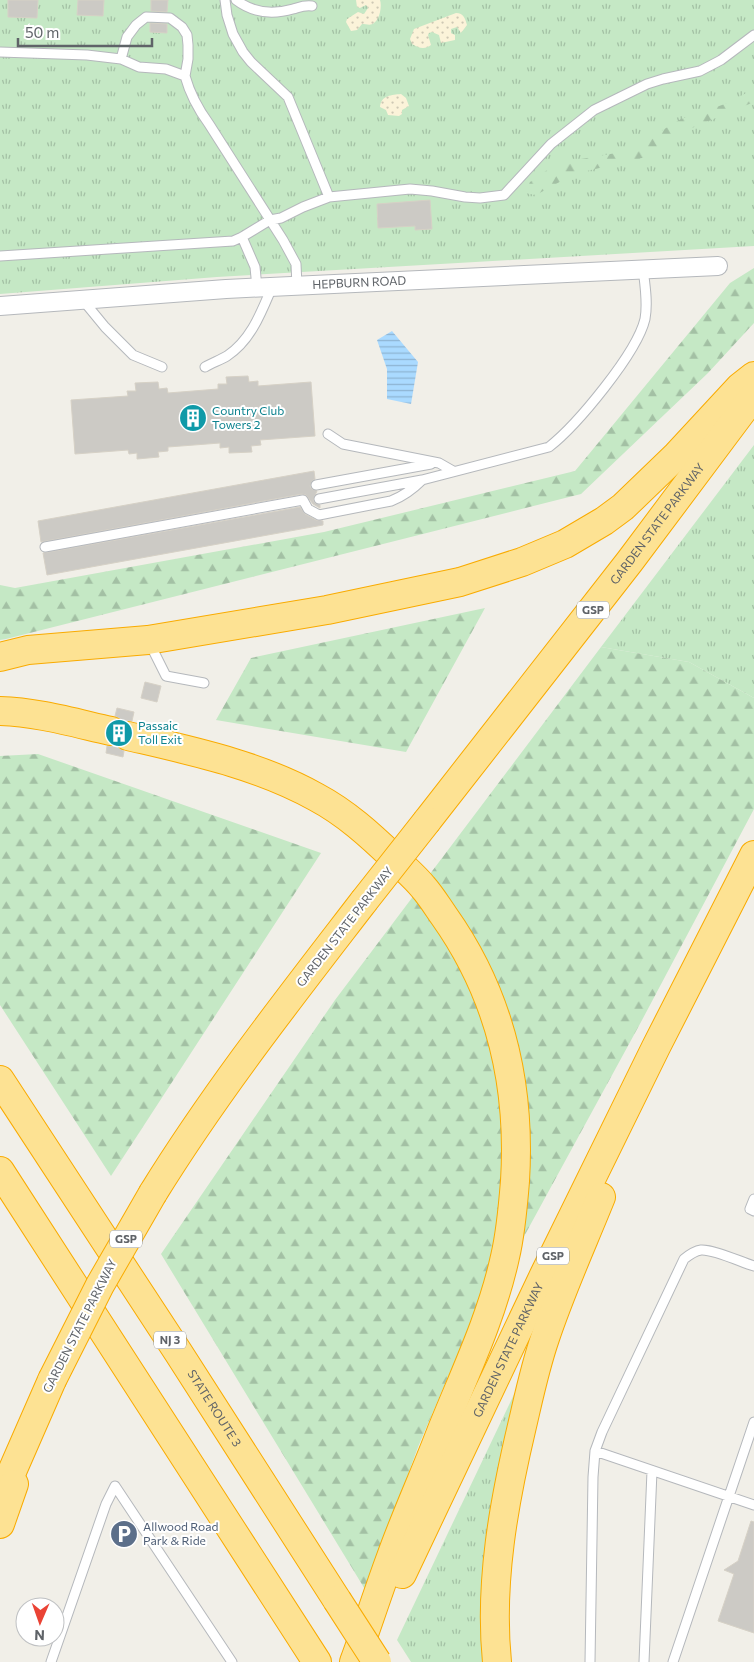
<svg xmlns="http://www.w3.org/2000/svg" width="754" height="1662" viewBox="0 0 754 1662" font-family="Commissioner,sans-serif">
<style>
.grass{fill:url(#grass-tufts)}
.forest{fill:url(#forest-firs)}
.sand{fill:url(#sand-dots)}
.water{fill:url(#water-rules)}
.building{fill:#cccac5;stroke:#d6d1c6}
.lines{fill:none;stroke-linecap:round;stroke-linejoin:round}
.lane-casing{stroke:#b5b8bc;stroke-width:11}
.street-casing{stroke:#b5b8bc;stroke-width:20}
.highway-casing{stroke:#f9ab00;stroke-width:30}
.lane{stroke:#fff;stroke-width:9}
.street{stroke:#fff;stroke-width:18}
.highway{stroke:#fde293;stroke-width:28}
.highway-bridge-casing{stroke:#f9ab00;stroke-width:30;stroke-linecap:butt}
.highway-bridge{stroke:#fde293;stroke-width:28}
.labels{text-anchor:middle;stroke-width:4;stroke-linejoin:round;paint-order:stroke}
.shield{fill:#fff;stroke:#8f9295;stroke-width:1}
.shield-label{font-size:11px;font-weight:bold;fill:#5f6368}
.street-label{font-size:12px;fill:#5f6368;stroke:#fff}
.culture-label{font-size:12px;fill:#0d838f;stroke:#fff;text-anchor:start}
.service-label{font-size:12px;fill:#4e5e75;stroke:#fff;text-anchor:start}
</style>
<defs>
<pattern id="grass-tufts" width="24" height="20" patternUnits="userSpaceOnUse" patternTransform="scale(1.25)"><rect width="24" height="20" fill="#c5e8c5"/><path d="M3 7l-1-3M5 7V3M7 7l1-3M15 17l-1-3M17 17v-4M19 17l1-3" fill="none" stroke="#a3c0a4"/></pattern>
<pattern id="forest-firs" width="22" height="20" patternUnits="userSpaceOnUse" patternTransform="scale(1.25)"><rect width="22" height="20" fill="#c5e8c5"/><path d="M5 1l3.5 6h-7zM16 11l3.5 6h-7z" fill="#a3c0a4"/></pattern>
<pattern id="sand-dots" width="8" height="8" patternUnits="userSpaceOnUse" patternTransform="scale(1.25)"><rect width="8" height="8" fill="#fbf3d9"/><path d="M2 2h.1M6 6h.1" fill="none" stroke="#cec8b4" stroke-width="1.8" stroke-linecap="round"/></pattern>
<pattern id="water-rules" width="6" height="5" patternUnits="userSpaceOnUse" patternTransform="scale(1.25)"><rect width="6" height="5" fill="#aadaff"/><path d="M0 2.5h6" fill="none" stroke="#8eb4d2"/></pattern>
</defs>
<rect width="100%" height="100%" fill="#f1efe8"/>
<path class="grass" d="M0,0H754V246L217,277L0,294Z
M754,445V698L689,662L601,647Z
M517,1388L490,1662H411L397,1640Z"/>
<path class="forest" d="M754,89V102L680,133L646,157L574,174L536,195L525,193L530,182L547,170L575,160L628,151L681,119L725,104Z
M754,268V323L708,373L581,494L6,639L0,640V585L15,588L324,532L575,471L730,283Z
M485,608L406,752L216,720L251,658Z
M601,647L689,662L754,698V809L641,1022L450,1372L418,1447L366,1591L161,1254L335,1000Z
M38,754L321,853L111,1176L0,1005V756Z"/>
<path class="sand" d="M356,0H380C382,6 380,19 374,23C371,26 366,24 362,24L357,30L351,31L346,22L347,19L358,12L364,14L368,8L366,5L360,8L357,7Z
M456,13C464,13 465,19 467,25L461,33L457,27L451,29V33L455,35V40L441,43L439,35L432,32L429,33L428,35L431,45C425,50 418,48 412,44L410,39L414,29Z
M401,94L406,98L409,106L402,110V114L399,116L388,115L386,110L380,107C381,95 392,95 401,94Z"/>
<path class="water" d="M392,331L418,362L411,404L387,399V369L377,340Z"/>
<path class="building" d="M8,0H38L37,18L8,17Z
M78,0H104L103,16L77,15Z
M151,0H168L167,12L151,11Z
M150,23L167,24V33L150,32Z
M430,200L432,229L415,230V226L378,228L377,204Z
M248,376L249,382L258,381V386L311,382L315,436L260,440L261,445L251,446L252,452L229,453V447L220,448V443L168,447V451L158,452L159,457L137,459V453L129,454L128,450L75,454L71,400L128,396L127,391H136L135,383L158,382L159,389L167,388L168,393L218,389V384H227L226,377Z
M314,471L315,479L312,481L310,486L312,489L317,491L313,500L315,503L320,505V508L313,504L306,495L302,494L41,542L38,521Z
M300,507L305,514L316,520L323,521V525L47,575L43,553Z
M145,682L161,686L157,702L141,698Z
M117,708L134,712L132,721H123L115,716Z
M107,746H116L124,751L123,757L106,753Z
M751,1521L754,1522V1633L718,1621L734,1574L724,1570L738,1561Z"/>
<g class="lines">
<g class="lane-casing">
<path id="lane" d="M225,0L227,15L233,34L243,52L251,62L288,97L329,197
M236,0C253,13 272,15 293,9C300,7 304,5 312,6
M0,52L87,55L121,59L139,67L166,69L185,76C190,94 198,109 209,124L283,240L296,264L297,286
M121,59L127,37L136,25L146,17L170,18L182,27L187,35L188,45V59L185,76
M242,237L255,267L257,288
M0,256L233,241L242,237L270,220L281,218L303,207L329,197L410,189L432,191L465,197L480,198L504,195L551,144L594,110L647,84L663,79L700,71L721,60L754,35
M82,299L105,327L133,355L162,367
M205,367C212,363 220,360 227,356C251,340 261,313 272,287
M328,434L343,444L439,463L453,471
M316,485L431,464
M319,499L422,480
M45,547L303,500L308,509L319,515L391,501C404,496 412,490 422,480L549,447C577,425 637,353 645,319C648,303 645,285 643,269
M150,644L166,676L204,683
M754,1199L750,1209L754,1211
M595,1451L754,1505
M51,1662L106,1504L115,1486L232,1662
M590,1662L593,1477L595,1451L602,1432L684,1259C689,1255 694,1251 701,1250C713,1249 741,1262 754,1266
M644,1662L652,1471
M673,1662L754,1422"/>
</g>
<g class="street-casing">
<g id="street">
<path id="s1" d="M0,306L226,289L718,266"/>
</g>
</g>
<g class="highway-casing">
<g id="highway">
<path d="M0,657L28,650L148,640L327,610L460,582L522,562L565,544L604,521L623,507L677,455L740,387L754,376"/>
<path d="M0,711C37,712 75,723 111,731"/>
<path d="M128,736C192,751 259,765 316,797C346,813 370,835 394,858C404,868 415,877 423,887C431,896 437,906 444,916C500,995 521,1084 515,1181C513,1206 511,1232 505,1257C492,1317 464,1375 441,1432C425,1474 406,1515 391,1557C378,1592 367,1627 354,1662"/>
<path id="s2" d="M427,821L630,561L752,398"/>
<path id="s3" d="M0,1080L178,1352L337,1600"/>
<path d="M0,1171L317,1662"/>
<path d="M153,1193C216,1091 291,996 364,901"/>
<path d="M0,1499L52,1380"/>
<path d="M0,1524L14,1484"/>
<path id="s4" d="M402,1574L544,1275L656,1047L754,855"/>
<path d="M497,1662C489,1583 504,1502 522,1426C529,1396 535,1367 545,1338C561,1290 582,1244 601,1197"/>
</g>
</g>
<use href="#lane" class="lane"/>
<use href="#street" class="street"/>
<use href="#highway" class="highway"/>
<g class="highway-bridge-casing">
<path id="highway-bridge" d="M364,901L427,821
M52,1380L100,1285L153,1193
M337,1600L377,1662"/>
</g>
<use href="#highway-bridge" class="highway-bridge"/>
</g>
<defs>
<g id="building-disc" transform="scale(1.4375)"><circle r="9.5" fill="#0f9aa8" stroke="#fff"/><path d="M-4-6H4V6H1V3H-1V6H-4ZM-2.5-4.3h1.7v1.8h-1.7ZM.8-4.3h1.7v1.8H.8ZM-2.5-1h1.7V.8h-1.7ZM.8-1h1.7V.8H.8Z" fill="#fff"/></g>
<g id="parking-disc" transform="scale(1.4375)"><circle r="9.5" fill="#5c6f8a" stroke="#fff"/><path d="M-3.5-5.5H1a3.5 3.5 0 0 1 0 7H-1V5.5H-3.5ZM-1-3.4V-.6H.8a1.4 1.4 0 0 0 0-2.8Z" fill="#fff"/></g>
</defs>
<g fill-rule="evenodd">
<use href="#building-disc" x="193" y="418"/>
<use href="#building-disc" x="119" y="733"/>
<use href="#parking-disc" x="124" y="1534"/>
</g>
<g class="labels">
<g class="shield">
<rect x="577" y="601.5" width="32" height="17" rx="4"/>
<rect x="110" y="1230.5" width="32" height="17" rx="4"/>
<rect x="537" y="1247.5" width="32" height="17" rx="4"/>
<rect x="154" y="1331.5" width="32" height="17" rx="4"/>
</g>
<g class="shield-label">
<text x="593" y="614">GSP</text>
<text x="126" y="1243">GSP</text>
<text x="553" y="1260">GSP</text>
<text x="170" y="1344">NJ 3</text>
</g>
<g class="street-label">
<text dy="4" stroke="none"><textPath href="#s1" startOffset="360">HEPBURN ROAD</textPath></text>
<text dy="4" stroke="none"><textPath href="#s2" startOffset="376">GARDEN STATE PARKWAY</textPath></text>
<text transform="translate(345 927) rotate(-52)" y="4">GARDEN STATE PARKWAY</text>
<text transform="translate(80 1326) rotate(-63)" y="4">GARDEN STATE PARKWAY</text>
<text dy="4" stroke="none"><textPath href="#s4" startOffset="248">GARDEN STATE PARKWAY</textPath></text>
<text dy="4" stroke="none"><textPath href="#s3" startOffset="392">STATE ROUTE 3</textPath></text>
</g>
<g class="culture-label">
<text x="212" y="415">Country Club<tspan x="212" dy="14">Towers 2</tspan></text>
<text x="138" y="730">Passaic<tspan x="138" dy="14">Toll Exit</tspan></text>
</g>
<g class="service-label">
<text x="143" y="1531">Allwood Road<tspan x="143" dy="14">Park &amp; Ride</tspan></text>
</g>
</g>
<g transform="translate(40 1622) rotate(182)"><circle r="24" fill="#ffffff" stroke="#bfc1c3"/>
<path d="M0-4L9 19L0 12L-9 19Z" fill="#ea4335"/>
<text y="-8" font-size="14" font-weight="bold" text-anchor="middle" fill="#5f6368">N</text>
</g>
<path d="M18 38v8h134v-8" fill="none" stroke="#5f6368" stroke-width="2.5"/>
<text x="25" y="38" font-size="15" fill="#5f6368" stroke="#ffffff" stroke-width="4" paint-order="stroke">50 m</text>
</svg>
